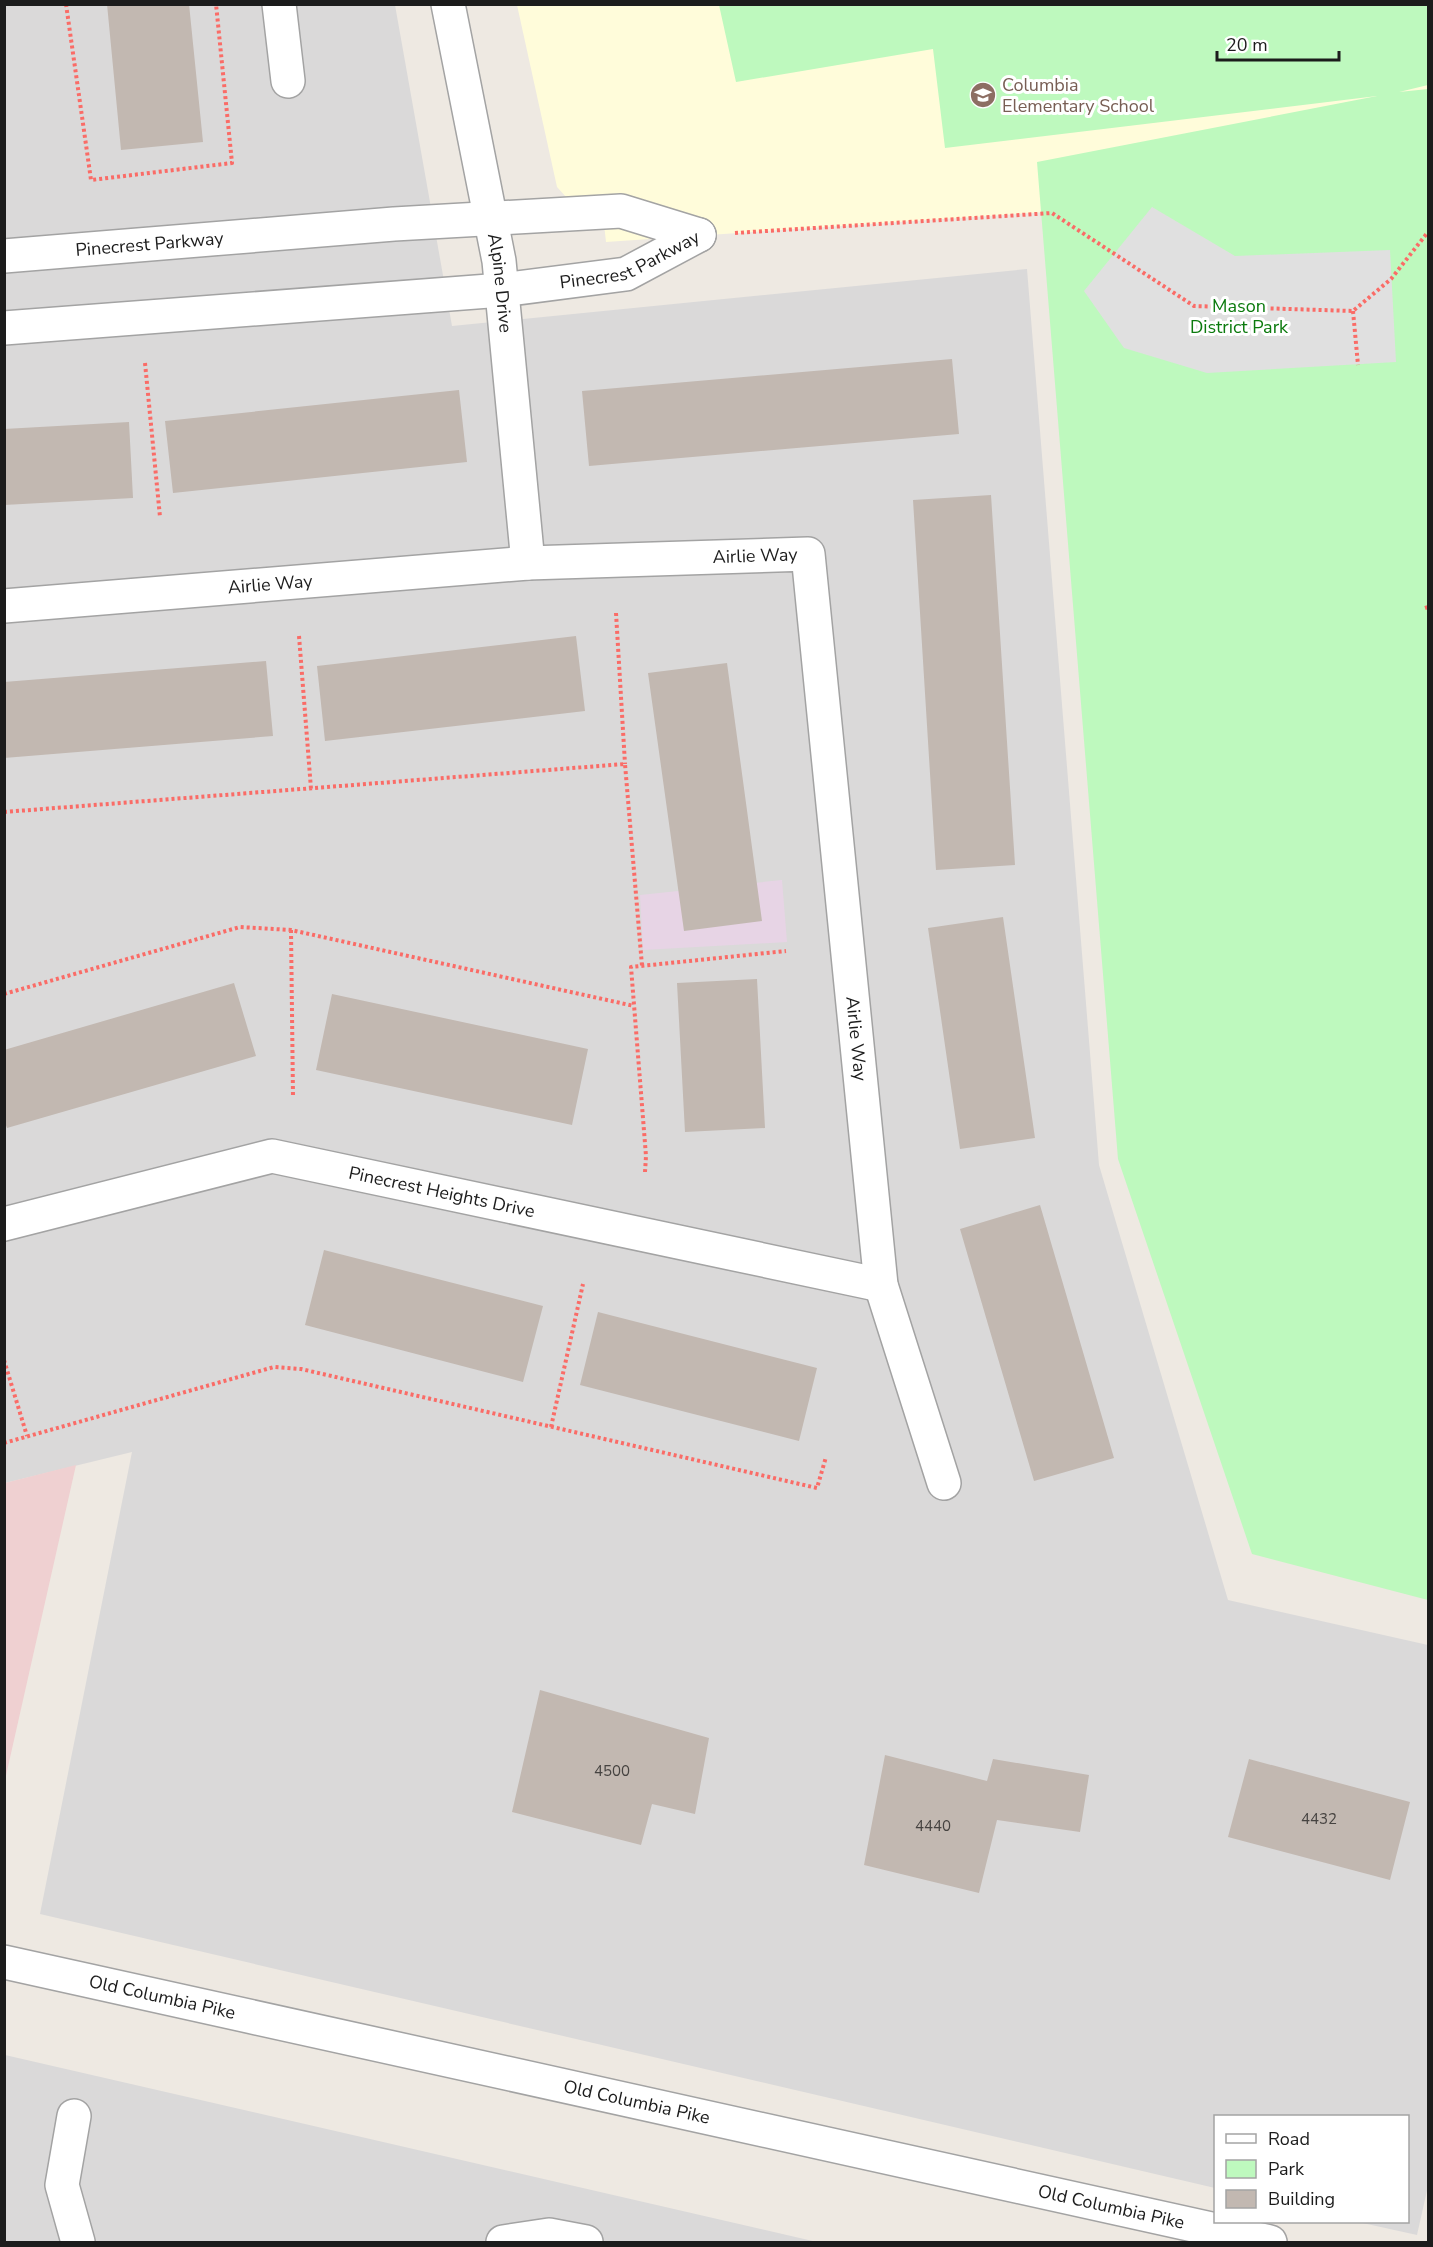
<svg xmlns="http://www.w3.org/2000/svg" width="1433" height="2247" viewBox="0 0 1433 2247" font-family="'Nunito Sans',sans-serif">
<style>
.residential{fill:#dad9d9}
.commercial{fill:#efd0d1}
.industrial{fill:#e7d4e5}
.education{fill:#fffcda}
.park{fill:#bef9be}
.parking{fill:#e0e0e0}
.building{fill:#c2b8b1}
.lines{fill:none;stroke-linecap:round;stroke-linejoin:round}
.minor-casing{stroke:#a3a3a3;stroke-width:36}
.tertiary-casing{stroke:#a3a3a3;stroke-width:36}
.path{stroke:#fa6c67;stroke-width:4;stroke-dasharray:3 3;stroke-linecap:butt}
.minor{stroke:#fff;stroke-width:33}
.tertiary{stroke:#fff;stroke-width:33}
.labels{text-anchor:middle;stroke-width:6;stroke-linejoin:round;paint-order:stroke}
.number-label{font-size:15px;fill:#464341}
.education-label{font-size:18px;fill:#785e54;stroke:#fff;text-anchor:start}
.street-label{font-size:18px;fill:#1c1c1c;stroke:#fff}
.park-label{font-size:18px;fill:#0b7a0d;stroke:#fff}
</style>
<rect width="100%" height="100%" fill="#eee9e2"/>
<path class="residential" d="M5,5H395L452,326L1027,269L1099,1165L1228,1600L1428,1645V2186L1417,2235L1358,2222H1408V2116H1216L1215,2188L40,1914L132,1452L5,1483Z
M5,2055L817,2242H5Z"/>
<path class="commercial" d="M76,1465L5,1780V1483Z"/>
<path class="industrial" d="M782,880L787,942L643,950L640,895Z"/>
<path class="education" d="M517,5H1428V186L606,242L602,206L567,198L557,187Z"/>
<path class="park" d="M719,5H1428V85L1399,92L1428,89V1600L1252,1554L1118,1159L1037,162L1377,96L945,148L933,49L736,82Z"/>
<path class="parking" d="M1152,207L1235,256L1390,250L1396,362L1207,373L1124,348L1084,291Z"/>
<path class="building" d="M107,4H189L203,142L121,150Z
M952,359L959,434L589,466L582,391Z
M459,390L467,462L173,493L165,421Z
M129,422L133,498L4,505V429Z
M991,495L1015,865L936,870L913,500Z
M576,636L585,711L325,741L317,666Z
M266,661L273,736L4,758V682Z
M727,663L762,921L684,931L648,673Z
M1003,917L1035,1138L960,1149L928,928Z
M757,979L765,1128L685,1132L677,983Z
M234,983L256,1056L7,1128L4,1120V1050Z
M332,994L588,1049L572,1125L316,1070Z
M1040,1205L1114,1458L1034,1481L960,1229Z
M324,1250L543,1306L523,1382L305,1325Z
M598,1312L817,1368L799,1441L580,1385Z
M540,1690L709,1738L695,1814L652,1804L641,1845L512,1812Z
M885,1755L987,1781L993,1759L1089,1775L1080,1832L997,1820L979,1893L864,1865Z
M1249,1759L1410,1802L1390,1880L1228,1837Z"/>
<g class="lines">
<g class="minor-casing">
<g id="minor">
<path d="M279,4L288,81"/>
<path id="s1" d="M448,4L499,261L528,563"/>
<path id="s2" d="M4,256L394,224L621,211L699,235"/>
<path id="s3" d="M4,328L502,290L626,274L699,235"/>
<path id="s4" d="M4,606L528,563L808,554L881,1285L944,1483"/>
<path id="s5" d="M4,1224L272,1156L881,1285"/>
<path d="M74,2116L62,2185L78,2242"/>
<path d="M503,2242L549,2235L586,2242"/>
</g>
</g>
<g class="tertiary-casing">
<g id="tertiary">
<path id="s6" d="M4,1962L1270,2242"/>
</g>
</g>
<path class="path" d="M66,4L91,180L232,163L216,4
M735,233L1052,213L1194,306L1353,311L1391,279L1428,232
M1353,311L1358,365
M145,363L160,517
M1425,608L1428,607
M616,613L625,764
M299,636L311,789
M4,812L625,764L642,966
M291,930L293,1096
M4,994L240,927L291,930L634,1006
M645,1172L646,1156L631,967L786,951
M4,1360L27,1436
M551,1427L583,1284
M4,1443L274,1367L301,1369L817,1488L826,1457"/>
<use href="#minor" class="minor"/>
<use href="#tertiary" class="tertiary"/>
</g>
<defs>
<g id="school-disc" transform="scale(1.35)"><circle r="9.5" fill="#8d6e63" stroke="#fff"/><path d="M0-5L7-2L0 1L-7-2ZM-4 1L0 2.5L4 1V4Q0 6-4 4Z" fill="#fff"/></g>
</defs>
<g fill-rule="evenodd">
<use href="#school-disc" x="983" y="95"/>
</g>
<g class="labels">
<g class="number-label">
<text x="612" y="1776">4500</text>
<text x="1319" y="1824">4432</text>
<text x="933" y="1831">4440</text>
</g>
<g class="education-label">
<text x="1002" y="91">Columbia<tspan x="1002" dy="21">Elementary School</tspan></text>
</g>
<g class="street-label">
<text dy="6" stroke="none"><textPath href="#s2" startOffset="146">Pinecrest Parkway</textPath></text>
<text dy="6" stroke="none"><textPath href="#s3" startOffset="632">Pinecrest Parkway</textPath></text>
<text dy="6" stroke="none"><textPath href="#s1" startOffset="284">Alpine Drive</textPath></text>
<text dy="6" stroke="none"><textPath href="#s4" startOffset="753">Airlie Way</textPath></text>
<text dy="6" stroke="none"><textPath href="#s4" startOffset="267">Airlie Way</textPath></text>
<text dy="6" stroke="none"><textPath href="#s4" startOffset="1293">Airlie Way</textPath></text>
<text dy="6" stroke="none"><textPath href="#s5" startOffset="450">Pinecrest Heights Drive</textPath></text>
<text dy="6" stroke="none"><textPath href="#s6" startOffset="162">Old Columbia Pike</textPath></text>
<text dy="6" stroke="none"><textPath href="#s6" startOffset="648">Old Columbia Pike</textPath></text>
<text dy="6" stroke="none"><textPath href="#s6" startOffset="1134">Old Columbia Pike</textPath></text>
</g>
<g class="park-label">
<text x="1239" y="312">Mason<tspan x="1239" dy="21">District Park</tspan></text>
</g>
</g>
<rect width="1433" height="2247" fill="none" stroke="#1c1c1c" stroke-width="12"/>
<rect x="1214" y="2115" width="195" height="108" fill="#ffffff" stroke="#a4a4a4" stroke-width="1.5"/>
<rect x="1226" y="2134" width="30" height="9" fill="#ffffff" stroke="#a4a4a4" stroke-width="1.5"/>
<text x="1268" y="2145" font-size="18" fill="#1c1c1c">Road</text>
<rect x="1226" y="2160" width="30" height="18" fill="#bef9be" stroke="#a4a4a4" stroke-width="1.5"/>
<text x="1268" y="2175" font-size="18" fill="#1c1c1c">Park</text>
<rect x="1226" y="2190" width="30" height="18" fill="#c2b8b1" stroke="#a4a4a4" stroke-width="1.5"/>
<text x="1268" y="2205" font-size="18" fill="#1c1c1c">Building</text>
<path d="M1217 51v9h122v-9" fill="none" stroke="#1c1c1c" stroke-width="3"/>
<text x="1226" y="51" font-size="18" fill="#1c1c1c" stroke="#ffffff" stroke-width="4.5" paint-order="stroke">20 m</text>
</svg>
